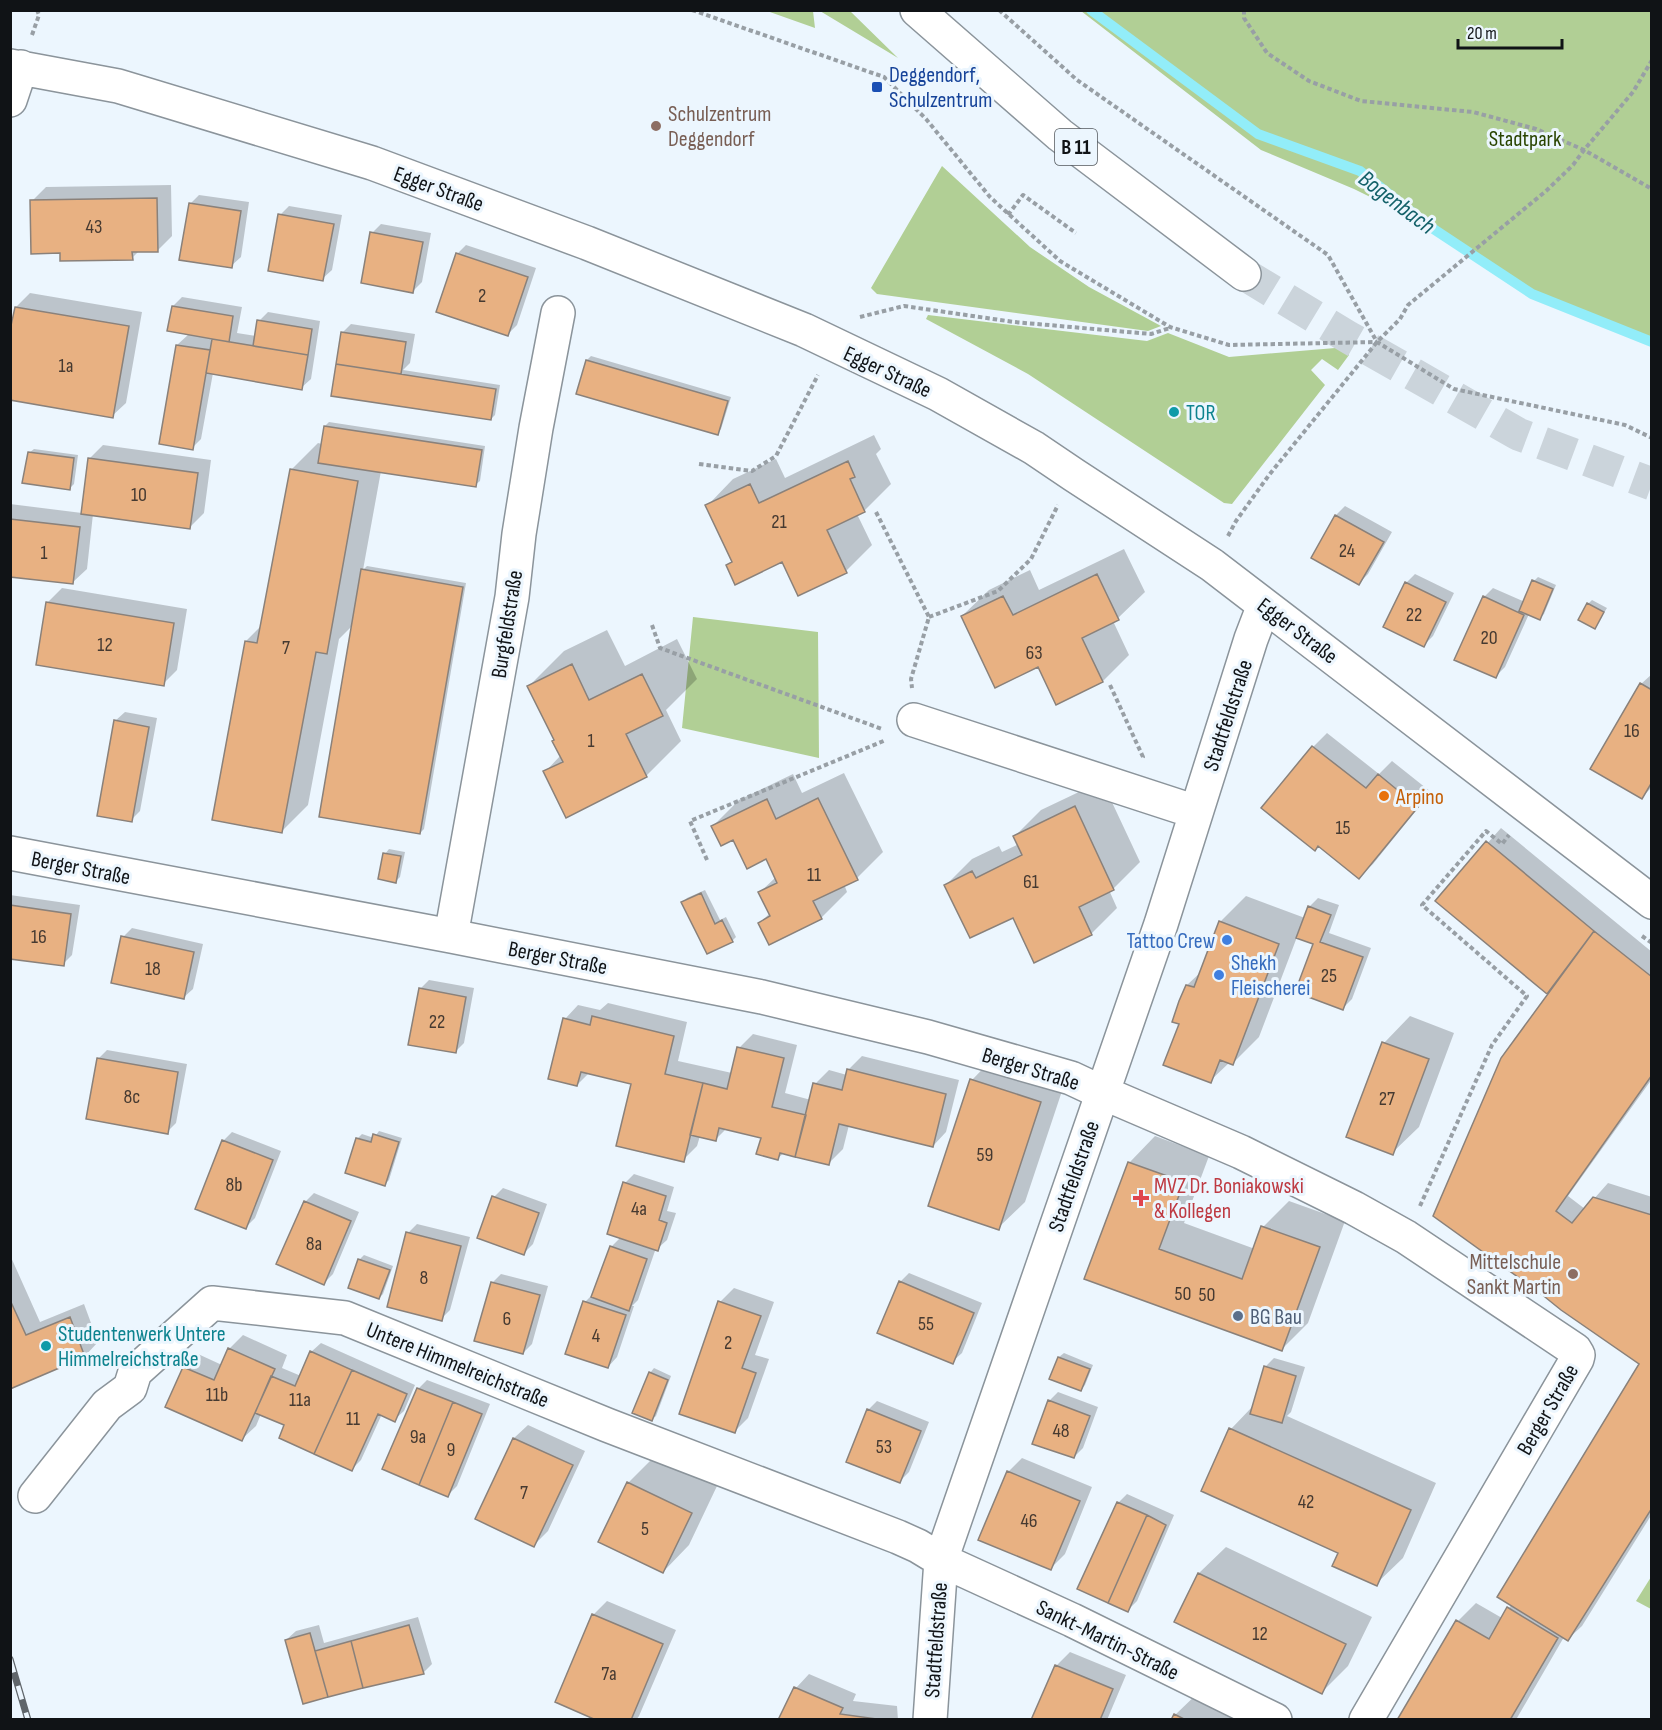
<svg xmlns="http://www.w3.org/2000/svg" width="1662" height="1730" viewBox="0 0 1662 1730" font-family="'Sofia Sans Condensed',sans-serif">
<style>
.green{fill:#b1cf95}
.shadow{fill:#0003}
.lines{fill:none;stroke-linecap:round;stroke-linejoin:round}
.stream{stroke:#92edf9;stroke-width:10}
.building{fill:#e8b182;stroke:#8a817a;stroke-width:1.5}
.highway-tunnel{stroke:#cbd4db;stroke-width:33;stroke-dasharray:33 16;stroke-linecap:butt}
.minor-casing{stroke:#8b949b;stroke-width:36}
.highway-casing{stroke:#8b949b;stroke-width:36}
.path{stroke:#989fa5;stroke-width:4;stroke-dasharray:4.5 3;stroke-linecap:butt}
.minor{stroke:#fff;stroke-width:33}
.highway{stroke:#fff;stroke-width:33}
.rail-casing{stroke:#60666b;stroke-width:7}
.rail{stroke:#ecf6fe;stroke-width:4.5;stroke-dasharray:14;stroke-linecap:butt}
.transit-dot{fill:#1a4fb4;stroke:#ecf6fe;stroke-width:2}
.education-dot{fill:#8d6e63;stroke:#ecf6fe;stroke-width:2}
.culture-dot{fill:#0f9aa8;stroke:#ecf6fe;stroke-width:2}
.food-dot{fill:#e8710a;stroke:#ecf6fe;stroke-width:2}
.shop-dot{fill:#3f7fe0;stroke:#ecf6fe;stroke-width:2}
.health-dot{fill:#e0444e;stroke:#ecf6fe;stroke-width:2}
.service-dot{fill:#5c6f8a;stroke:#ecf6fe;stroke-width:2}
.labels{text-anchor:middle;stroke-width:6;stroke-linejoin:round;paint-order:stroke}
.number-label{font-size:20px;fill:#463a31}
.shield{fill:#ecf6fe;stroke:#52575c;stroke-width:1.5}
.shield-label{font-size:21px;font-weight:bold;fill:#101316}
.transit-label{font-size:22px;fill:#164399;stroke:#ecf6fe;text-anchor:start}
.education-label{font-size:22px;fill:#785e54;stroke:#ecf6fe;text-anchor:start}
.park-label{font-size:22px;fill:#294400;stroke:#ecf6fe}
.street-label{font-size:22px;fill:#101316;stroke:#ecf6fe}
.culture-label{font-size:22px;fill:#0d838f;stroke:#ecf6fe;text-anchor:start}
.food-label{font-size:22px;fill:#c56008;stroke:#ecf6fe;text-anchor:start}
.shop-label{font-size:22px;fill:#366cbe;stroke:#ecf6fe;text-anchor:end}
.health-label{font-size:22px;fill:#be3a42;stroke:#ecf6fe;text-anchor:start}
.service-label{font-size:22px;fill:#4e5e75;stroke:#ecf6fe;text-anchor:start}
.water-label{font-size:24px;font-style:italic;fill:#136169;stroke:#ecf6fe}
</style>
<rect width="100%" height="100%" fill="#ecf6fe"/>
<path class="green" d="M767,11H813L815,28Z
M820,11H850L898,58Z
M1081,11H1651V342L1532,294L1429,226L1354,189L1261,150Z
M942,166L1030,247L1089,287L1161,326L1148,331L877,294L871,288Z
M928,315L1147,341L1168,333L1229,357L1347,347L1349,355L1338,370L1322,359L1311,370L1325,385L1232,504L1224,503L1028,374L926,319Z
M693,617L818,632L819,758L682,728Z
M1651,1577V1609L1636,1601Z"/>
<path class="shadow" d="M171,185L172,236L158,250H140L132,258L62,252L32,201L46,187Z
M199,195L249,202L241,257L231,266L190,204Z
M289,206L342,215L332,270L322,279L280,215Z
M381,224L431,233L422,282L413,291L372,233Z
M466,245L536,268L517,325L508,334L457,254Z
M30,293L142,312L126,403L112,416L16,307Z
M182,297L242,307L237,333L256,336L259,321L268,312L320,321L311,379L301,388L213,373L201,439L192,448L177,345L189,334L173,306Z
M351,324L415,334L410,363L403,370L500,385L495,415L491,419L332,394L342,333Z
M591,356L731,397L721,429L717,433L587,360Z
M329,422L485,446L480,481L475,485L381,471L363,570L367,566L466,583L424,829L420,833L353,625L339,639L308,805L282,831L246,641L262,625L291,470L318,443L322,444L325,426Z
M874,435L881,449L876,454L891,484L864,511L857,514L872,545L846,571L782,560L728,566L733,560L707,506L733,479L776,459L785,478Z
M103,445L211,460L204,513L190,527L93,514L87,569L73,582L10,575V504L82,513L89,459Z
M34,449L78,455L74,484L70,488L29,453Z
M1345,506L1392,532L1368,574L1359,583L1313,557L1336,515Z
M1124,549L1145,592L1118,618L1113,621L1129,655L1103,681L1038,665L962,616L989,590L1030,570L1039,590Z
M1415,574L1454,593L1433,636L1424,645L1406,583Z
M1538,577L1556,585L1544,614L1540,618L1529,614L1505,667L1496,676L1484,597L1493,588L1525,602L1534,581Z
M62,588L187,609L177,670L163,684L48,602Z
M1592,600L1607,608L1595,627L1588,604Z
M607,630L625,666L677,639L697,679L666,710L681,741L646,776L545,772L561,755L556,739L529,686L564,651Z
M1652,674V787L1642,797L1641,684Z
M125,712L157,718L140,811L131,820L115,721Z
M1327,733L1379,774L1392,761L1431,792L1373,864L1359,877L1319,845L1263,808L1313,747Z
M844,773L883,852L857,878L844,884L847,892L821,918L760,923L770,913L760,892L776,877L766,857L713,826L739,800L793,774L802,793Z
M1102,781L1140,862L1114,888L1109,890L1117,908L1091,934L1014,916L946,885L972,859L999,846L1002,852L1019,844L1015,836L1041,810Z
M1501,828L1652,952V1079L1568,1196L1585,1209L1608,1183L1652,1197V1514L1582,1626L1568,1639L1564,1637L1517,1718L1520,1720H1399L1458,1621L1476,1603L1502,1618L1512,1604L1641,1364L1541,1292L1549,994L1437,900Z
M389,849L405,852L400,877L396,881L385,854Z
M705,890L720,920L726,917L736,937L732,941L683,902L687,898Z
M10,895L80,905L72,955L63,964L10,957Z
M1246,896L1305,918L1309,907L1318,898L1339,905L1329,933L1371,948L1352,999L1343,1008L1315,943L1297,937L1259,1037L1233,1063L1230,1062L1210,1081L1181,1023L1187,985L1202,971L1220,922Z
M132,928L203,944L193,989L183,998L123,937Z
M429,980L474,988L464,1043L455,1052L420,989Z
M608,1003L687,1022L678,1061L732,1073L739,1048L753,1034L797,1045L785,1093L811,1100L815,1084L829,1070L847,1075L848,1070L862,1056L959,1080L946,1132L933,1146L849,1125L843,1149L829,1163L784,1153L778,1158L762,1137L726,1129L715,1140L700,1136L697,1146L683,1160L633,1083L589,1073L577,1085L565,1019L578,1005L600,1010Z
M1410,1016L1454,1033L1419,1127L1392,1153L1384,1043Z
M107,1050L187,1064L176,1123L167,1132L98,1059Z
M998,1053L1067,1076L1025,1202L998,1228L972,1080Z
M379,1131L402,1138L389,1180L385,1184L347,1172L358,1138L362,1134L374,1138Z
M232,1132L281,1151L255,1218L246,1227L223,1141Z
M1155,1136L1209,1156L1184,1223L1255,1249L1263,1227L1289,1201L1345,1221L1308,1323L1282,1349L1086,1278L1129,1163Z
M634,1174L674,1187L667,1211L676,1213L667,1240L657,1249L656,1248L638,1300L632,1306H634L617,1357L608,1367L585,1302L594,1293L611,1247L621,1237L625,1183Z
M503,1188L547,1204L533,1244L524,1253L494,1197Z
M314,1193L359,1212L333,1274L324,1283L305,1202Z
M417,1224L470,1237L450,1310L441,1319L408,1233Z
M10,1255L40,1322L84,1304L98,1342L85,1356L10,1387Z
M364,1255L393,1266L383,1294L379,1298L349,1287L360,1259Z
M909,1273L982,1303L962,1353L952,1362L900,1282Z
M501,1274L548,1286L532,1344L523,1353L492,1283Z
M734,1288L774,1302L755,1355L769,1359L748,1418L734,1432L720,1302Z
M243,1335L287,1355L282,1368L301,1376L311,1352L321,1343L415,1385L404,1411L394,1420L382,1414L361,1460L352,1469L286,1425L261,1414L256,1426L242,1439L185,1368L198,1354L222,1365L229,1349Z
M1064,1353L1093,1365L1085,1385L1081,1390L1051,1378L1059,1357Z
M1274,1358L1305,1367L1291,1412L1287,1416L1436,1483L1403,1558L1376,1584L1340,1552L1231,1429L1253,1406L1265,1367Z
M654,1368L671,1376L656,1416L651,1420L650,1373Z
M427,1380L490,1404L457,1486L448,1495L418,1389Z
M1058,1392L1098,1407L1083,1448L1074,1457L1049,1401Z
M877,1401L929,1422L909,1472L900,1481L868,1410Z
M528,1425L585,1451L548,1531L534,1545L477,1518L514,1438Z
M654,1457L717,1486L689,1545L663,1572L628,1483Z
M1022,1458L1092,1487L1065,1554L1051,1568L1008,1472Z
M1127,1494L1174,1515L1137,1601L1128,1610L1118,1503Z
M1226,1547L1372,1617L1348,1666L1322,1692L1176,1622L1199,1573Z
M607,1601L676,1630L639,1716L636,1720H600L593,1615Z
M418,1617L432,1664L423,1673L363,1686L286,1640L296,1631L319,1625L324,1643Z
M1070,1652L1126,1675L1107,1720H1033L1057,1665Z
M809,1674L856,1694L853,1701L897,1706L898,1720H780L796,1688Z
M1202,1689L1267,1720H1173L1175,1715Z"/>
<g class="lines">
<path class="stream" d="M1091,10L1258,134L1360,171L1429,226L1532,294L1652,342"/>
</g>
<path class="building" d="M157,198L158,252H132L133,260L60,261V253L31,254L30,200Z
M189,203L241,211L232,268L179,260Z
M278,214L334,224L323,281L268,271Z
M370,232L423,242L413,293L361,283Z
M456,253L528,277L508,336L436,312Z
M172,306L233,316L229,342L167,331Z
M15,307L129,326L113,418L10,400V330Z
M257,320L312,329L308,355L253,346Z
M341,332L406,342L401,374L336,364Z
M212,339L308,355L302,390L206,373Z
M176,345L210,350L193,450L159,444Z
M586,360L728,401L718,435L576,394Z
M336,364L496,389L491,420L331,396Z
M324,426L482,450L476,487L318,463Z
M28,452L74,458L70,490L22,483Z
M88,458L198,473L190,529L81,514Z
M848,461L855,477L850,479L865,512L827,530L847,573L798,596L782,562L735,585L726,565L732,562L705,505L750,484L759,503Z
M290,469L358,481L327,654L316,652L282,833L212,820L245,641L257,643Z
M1335,515L1384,542L1359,585L1311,558Z
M10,519L80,527L73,584L10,577Z
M361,569L463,587L420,834L319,817Z
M1097,574L1119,620L1082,638L1103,682L1056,705L1038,667L995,688L961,616L1003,596L1013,615Z
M1532,580L1553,589L1540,620L1519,611Z
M1405,582L1446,602L1424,647L1383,627Z
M1483,596L1524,615L1496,678L1454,660Z
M46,602L174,623L164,686L36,665Z
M1587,603L1604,612L1595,629L1578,620Z
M572,664L589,700L642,674L663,716L626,734L647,777L566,818L543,771L563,762L552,741L554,740L527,686Z
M1640,683L1652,690V782L1642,799L1590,769Z
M114,720L149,727L132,822L97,816Z
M1312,746L1366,788L1378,774L1418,807L1359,879L1318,846L1315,851L1261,808Z
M818,798L858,880L813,901L822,919L769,945L758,923L770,916L758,892L777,883L766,859L747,869L733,840L721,846L711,826L767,799L776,819Z
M1075,806L1114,890L1079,907L1092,935L1034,963L1013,918L970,938L944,885L972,871L976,878L1022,855L1013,836Z
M1486,841L1594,931L1547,994L1435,901Z
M383,853L401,856L396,883L378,879Z
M701,893L715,924L722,920L733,942L707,954L681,902Z
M10,905L71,914L64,966L10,959Z
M1308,906L1331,915L1320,942L1363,957L1343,1010L1295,992L1313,944L1296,938Z
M1219,921L1279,944L1233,1065L1220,1060L1211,1083L1163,1065L1179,1024L1172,1022L1179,1001L1186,985L1194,987Z
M1594,931L1652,977V1075L1556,1211L1572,1223L1593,1197L1652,1215V1508L1568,1641L1497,1597L1639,1364L1561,1310L1540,1293L1433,1216L1501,1058Z
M121,936L194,952L184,999L111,983Z
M419,988L466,997L456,1053L408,1045Z
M592,1016L674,1036L665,1074L703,1083L684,1162L616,1146L631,1084L581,1072L577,1086L548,1079L563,1018L590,1025Z
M1382,1042L1429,1059L1393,1155L1346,1137Z
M737,1047L784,1058L772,1107L806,1115L795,1157L780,1153L778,1160L756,1154L761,1138L719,1128L716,1141L690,1135L703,1083L727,1089Z
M97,1058L178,1072L168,1134L86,1119Z
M847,1069L946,1094L933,1147L839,1124L829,1165L795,1157L813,1083L842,1090Z
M970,1079L1041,1102L999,1230L928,1206Z
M373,1134L399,1142L385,1186L345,1173L356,1138L371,1142Z
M222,1140L273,1160L246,1229L195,1209Z
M1128,1162L1184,1182L1159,1249L1242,1279L1261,1226L1320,1247L1282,1351L1084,1279Z
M623,1182L666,1196L659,1220L667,1223L658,1251L607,1234Z
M492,1196L539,1213L524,1255L477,1238Z
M304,1201L351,1221L324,1285L276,1264Z
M406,1232L461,1246L442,1321L387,1307Z
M610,1246L647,1259L629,1311L591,1297Z
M358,1259L390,1270L379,1299L348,1288Z
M899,1281L974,1313L953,1364L877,1333Z
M491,1282L540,1295L523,1354L474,1341Z
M10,1300L26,1335L70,1317L85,1357L10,1389Z
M583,1301L626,1315L608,1368L565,1354Z
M718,1301L761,1316L742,1368L756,1373L735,1433L679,1414Z
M228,1348L275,1369L242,1441L165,1407L183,1367L214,1380Z
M310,1351L352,1370L314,1454L279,1438L284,1425L255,1413L271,1376L295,1386Z
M1058,1357L1090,1369L1081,1391L1049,1379Z
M1264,1366L1296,1376L1282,1423L1250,1414Z
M352,1370L407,1394L395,1422L378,1414L352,1471L314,1454Z
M649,1372L668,1380L652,1421L632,1413Z
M417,1388L453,1402L419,1485L382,1469Z
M1048,1400L1090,1416L1074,1458L1032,1444Z
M453,1402L482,1414L448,1497L419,1485Z
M867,1409L921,1431L900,1483L846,1462Z
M1229,1428L1411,1510L1377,1586L1332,1566L1338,1553L1201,1491Z
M513,1438L573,1465L534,1547L475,1519Z
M1007,1471L1080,1501L1051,1570L978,1540Z
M627,1482L692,1513L663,1573L598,1542Z
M1117,1502L1147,1515L1108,1603L1077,1589Z
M1147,1515L1166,1525L1128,1612L1108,1603Z
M1198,1573L1346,1644L1322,1694L1174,1622Z
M1507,1607L1558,1638L1510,1720H1397L1456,1620L1489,1639Z
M592,1614L663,1644L631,1720H596L555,1702Z
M409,1625L424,1674L363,1688L351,1641Z
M310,1633L328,1697L303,1704L285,1640Z
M351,1641L363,1688L328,1697L315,1651Z
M1055,1665L1113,1689L1100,1720H1031Z
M794,1687L843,1708L840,1714L884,1720H778Z
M1174,1714L1186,1720H1171Z"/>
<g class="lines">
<path class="highway-tunnel" d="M1244,274L1348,337L1518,434L1652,484"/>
<g class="minor-casing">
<path id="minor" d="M10,66L118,86L372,163L587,243L804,330L938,394L1034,448L1074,475L1212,565L1652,902
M10,100L21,67
M914,720L1196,812
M10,853L451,936L762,997L928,1037L1071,1078L1101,1092L1241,1152L1354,1208L1406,1237L1575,1350L1578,1355L1577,1359L1366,1720
M451,936L512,597L519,534L536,428L558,313
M35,1496L107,1405L130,1388L135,1372L212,1303L345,1318L607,1425L898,1537L918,1546L941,1560L1072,1620L1275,1720
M930,1720L941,1560L1161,924L1251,639L1264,605"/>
</g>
<g class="highway-casing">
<path id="highway" d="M917,10L1060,135L1244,274"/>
</g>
<path class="path" d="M692,10L884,77L926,119L990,197L1060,261L1170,327L1229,345L1377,342
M999,10L1077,80L1328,255L1377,342L1454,389L1625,425L1652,438
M1244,10V18L1267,53L1309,81L1361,101L1473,112L1536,129L1584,150L1652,189
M32,35L39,15L37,10
M1008,215L1023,195L1076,233
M860,317L904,306L1014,322L1151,334L1170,328
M699,464L752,471L776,456L818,375
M876,512L929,617L911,679L912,688
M1228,536L1236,521L1269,475L1377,342L1400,319L1408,305L1546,191L1573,165L1584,150L1633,92L1652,60
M929,617L998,591L1031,559L1058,505
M652,625L660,648L882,729
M1110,685L1143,757L1142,759
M707,860L690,821L886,740
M1642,936L1652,943
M1420,1206L1492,1045L1527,996L1422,905L1486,831L1502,844L1509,835"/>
<use href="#minor" class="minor"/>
<use href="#highway" class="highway"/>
<g class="rail-casing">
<path id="rail" d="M10,1659L28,1720"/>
</g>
<use href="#rail" class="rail"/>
</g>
<rect class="transit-dot" x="871" y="81" width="12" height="12" rx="3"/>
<g class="education-dot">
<circle cx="656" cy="126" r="6"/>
<circle cx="1573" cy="1274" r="6"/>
</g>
<g class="culture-dot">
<circle cx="1174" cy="412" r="6"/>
<circle cx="46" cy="1346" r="6"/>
</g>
<circle class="food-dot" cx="1384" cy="796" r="6"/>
<g class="shop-dot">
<circle cx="1227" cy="940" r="6"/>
<circle cx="1219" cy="975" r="6"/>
</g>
<path class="health-dot" d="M1138 1189h6v6h6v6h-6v6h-6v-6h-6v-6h6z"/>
<circle class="service-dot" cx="1238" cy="1316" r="6"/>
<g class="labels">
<g class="number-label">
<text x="94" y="233">43</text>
<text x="482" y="302">2</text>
<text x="66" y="372">1a</text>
<text x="139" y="501">10</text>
<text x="779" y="528">21</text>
<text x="1347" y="557">24</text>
<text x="44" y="559">1</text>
<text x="1414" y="621">22</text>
<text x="1489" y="644">20</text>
<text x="105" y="651">12</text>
<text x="286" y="654">7</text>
<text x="1034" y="659">63</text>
<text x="1632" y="737">16</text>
<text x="591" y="747">1</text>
<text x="1343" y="834">15</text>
<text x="814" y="881">11</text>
<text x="1031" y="888">61</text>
<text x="39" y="943">16</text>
<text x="153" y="975">18</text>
<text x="1329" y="982">25</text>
<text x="437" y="1028">22</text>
<text x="132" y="1103">8c</text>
<text x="1387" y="1105">27</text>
<text x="985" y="1161">59</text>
<text x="234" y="1191">8b</text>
<text x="639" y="1215">4a</text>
<text x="314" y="1250">8a</text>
<text x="424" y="1284">8</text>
<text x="1183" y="1300">50</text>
<text x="1207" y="1301">50</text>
<text x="507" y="1325">6</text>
<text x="926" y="1330">55</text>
<text x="596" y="1342">4</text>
<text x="728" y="1349">2</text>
<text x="217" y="1401">11b</text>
<text x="300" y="1406">11a</text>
<text x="353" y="1425">11</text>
<text x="1061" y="1437">48</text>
<text x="418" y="1443">9a</text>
<text x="884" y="1453">53</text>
<text x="451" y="1456">9</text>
<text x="524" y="1499">7</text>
<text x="1306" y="1508">42</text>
<text x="1029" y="1527">46</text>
<text x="645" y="1535">5</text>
<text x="1260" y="1640">12</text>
<text x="609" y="1680">7a</text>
</g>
<rect class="shield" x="1055" y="129" width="42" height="36" rx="4.5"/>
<g class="shield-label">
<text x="1076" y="154">B 11</text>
</g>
<g class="transit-label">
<text x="889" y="82">Deggendorf,<tspan x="889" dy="25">Schulzentrum</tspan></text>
</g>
<g class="education-label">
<text x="668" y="121">Schulzentrum<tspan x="668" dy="25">Deggendorf</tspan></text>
<text x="1561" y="1269" text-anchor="end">Mittelschule<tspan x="1561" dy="25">Sankt Martin</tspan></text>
</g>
<g class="park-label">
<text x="1525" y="146">Stadtpark</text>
</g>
<g class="street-label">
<text transform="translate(439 188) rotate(20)" y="8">Egger Straße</text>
<text transform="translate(888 371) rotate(25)" y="8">Egger Straße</text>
<text transform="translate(506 624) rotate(-81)" y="8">Burgfeldstraße</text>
<text transform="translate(1298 630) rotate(37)" y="8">Egger Straße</text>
<text transform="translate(1227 715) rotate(-72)" y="8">Stadtfeldstraße</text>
<text transform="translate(81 867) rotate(11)" y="8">Berger Straße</text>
<text transform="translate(558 957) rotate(11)" y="8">Berger Straße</text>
<text transform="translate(1031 1068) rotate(17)" y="8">Berger Straße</text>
<text transform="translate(1073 1176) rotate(-71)" y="8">Stadtfeldstraße</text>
<text transform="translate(458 1364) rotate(22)" y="8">Untere Himmelreichstraße</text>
<text transform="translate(1547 1409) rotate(-60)" y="8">Berger Straße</text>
<text transform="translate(1108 1639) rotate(26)" y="8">Sankt-Martin-Straße</text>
<text transform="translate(935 1640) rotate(-86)" y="8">Stadtfeldstraße</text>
</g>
<g class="culture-label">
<text x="1186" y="420">TOR</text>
<text x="58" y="1341">Studentenwerk Untere<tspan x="58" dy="25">Himmelreichstraße</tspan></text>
</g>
<g class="food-label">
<text x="1396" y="804">Arpino</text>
</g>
<g class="shop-label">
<text x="1215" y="948">Tattoo Crew</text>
<text x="1231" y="970" text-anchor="start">Shekh<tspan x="1231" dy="25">Fleischerei</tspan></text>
</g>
<g class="health-label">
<text x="1154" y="1193">MVZ Dr. Boniakowski<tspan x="1154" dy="25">&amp; Kollegen</tspan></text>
</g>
<g class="service-label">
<text x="1250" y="1324">BG Bau</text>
</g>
<g class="water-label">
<text transform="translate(1397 202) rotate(37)" y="8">Bogenbach</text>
</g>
</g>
<rect width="1662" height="1730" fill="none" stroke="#101316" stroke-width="24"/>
<path d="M1458 39v9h104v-9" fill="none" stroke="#101316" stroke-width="3"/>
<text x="1467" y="39" font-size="18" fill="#101316" stroke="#ecf6fe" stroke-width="4.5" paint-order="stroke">20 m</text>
</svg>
